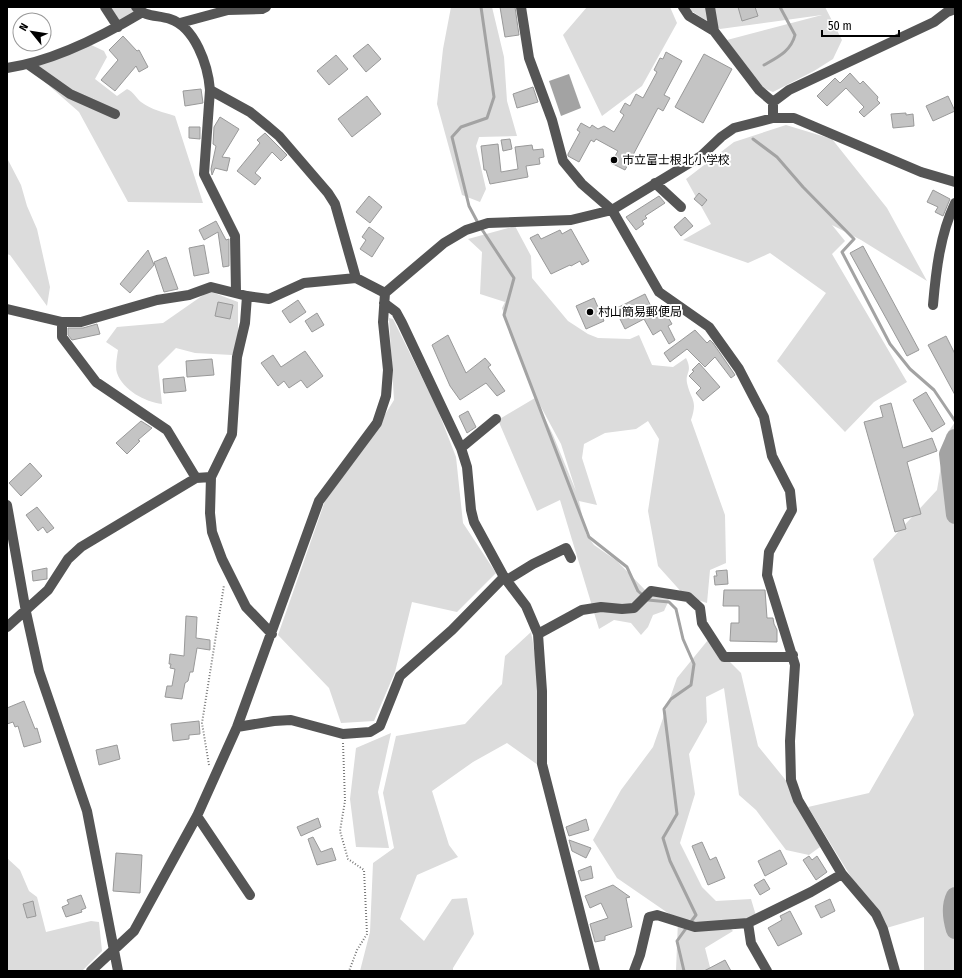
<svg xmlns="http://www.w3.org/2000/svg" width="962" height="978" viewBox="0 0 962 978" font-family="'Fira Sans Condensed','Noto Sans JP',sans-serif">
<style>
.green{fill:#dcdcdc}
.water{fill:#a3a3a3}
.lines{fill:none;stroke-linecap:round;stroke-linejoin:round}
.stream{stroke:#a3a3a3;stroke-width:3}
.river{stroke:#a3a3a3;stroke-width:18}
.building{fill:#c4c4c4;stroke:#999}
.path{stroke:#777;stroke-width:2;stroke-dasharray:1 2;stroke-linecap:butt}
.minor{stroke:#555;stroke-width:10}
.poi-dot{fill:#000;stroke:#fff;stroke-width:1.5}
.labels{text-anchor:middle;stroke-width:4;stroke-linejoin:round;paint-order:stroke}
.poi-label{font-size:12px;fill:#000;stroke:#fff;text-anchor:start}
</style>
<rect width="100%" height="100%" fill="#fff"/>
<path class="green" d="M103,7H136L139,12L120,26Z
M451,7H492L504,57L507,101L517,136L479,137L476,146L486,189L480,202L462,195L437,104L443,49Z
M587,7H670L677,23L642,86L602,116L563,35Z
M685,7H825L842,40L833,59L814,71L773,92L761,87L727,40L822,15L720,29Z
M85,42L104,51L107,57L95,79L117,96L127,89C134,92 136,98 141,102C152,110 163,112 175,116L203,203L128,202L79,112L30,69Z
M786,125L832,139L887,208L927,281L861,240L832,225L845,241L832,254L907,382L874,402L845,432L777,361L826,293L770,253L748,263L683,240L711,224L686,179L734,142Z
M7,158L21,185L27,206L37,229L50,287L47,306L10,255L7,254Z
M515,226L531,256L532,278L568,321L588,334L598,338L630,339L639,335L652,365L673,367L686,358C693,372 685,372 687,383C691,401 698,399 691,420L725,515L726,563L710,570L707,603L685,596L658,566L648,511L659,439L648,421L636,429L605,433L584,444L582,458L597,505L579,501L586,534L594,545L617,561L647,592H664L669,600L664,611L653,615L648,627L641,635L631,623L614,620L599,629L560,500L537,511L498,420L535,398L553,435L576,491L561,444L534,394L502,308L505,302L480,294L482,252L468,239Z
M209,291L238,302V342L232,355L195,353L176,348L158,366L162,404C145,402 123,390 117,373C115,367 117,357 118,350L106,342L117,327L163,323Z
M389,318L393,319L437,408L456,457L463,523L496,573L457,612L412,602L395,672L374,721L341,723L329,688L278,635L325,501L368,442L394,400Z
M955,422V971H924V917L883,929L808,807L869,793L914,715L873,559L937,490L946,435Z
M531,632L537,666L538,765L507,743L473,762L432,791L449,845L458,857L417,875L400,919L424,941L452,899L467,898L474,934L453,968V971H360L370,932L373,863L394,848L383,793L396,736L465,724L502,684L505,656Z
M708,640L741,673L758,746L788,783L820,847L809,855L786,850L756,810L739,795L724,688L706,697L707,722L689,754L695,794L680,843L702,887L716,901L751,899L757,919L731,929L733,931L705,948L711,971H676L678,920L617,878L593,840L621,790L653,747L677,678Z
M391,733L378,792L389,848L356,847L350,799L356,748Z
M7,858L20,870L29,891L37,897L46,932L91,921L99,922L102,951L82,971H7Z"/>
<path class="water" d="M569,74L581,108L561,116L549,81Z"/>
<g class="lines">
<path class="stream" d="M764,65C778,57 791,51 795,35L780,7
M753,139L777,157L803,187L854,239L842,252L890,344L910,369L934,390L955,421
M478,223L469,206L452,137L461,127L487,118L494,97L481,7
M481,228L514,278L504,315L589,537L627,567L638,591L648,600L669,602L676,609L683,639L694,664L691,685L671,699L664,709L677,814L663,838L670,861L696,915L690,923
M684,971L677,941L687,927"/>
<path class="river" d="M955,438L948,454L955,515
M955,896C950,906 952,920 955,930"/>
</g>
<path class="building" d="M500,7H515L519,35L505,37Z
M738,7H755L758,16L742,21Z
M123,36L137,51L139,50L148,67L139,72L136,66L115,91L101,80L118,60L109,50Z
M368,44L381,59L366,72L353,56Z
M666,52L682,61L664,95L670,98L663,111L658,108L625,170L611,163L618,151L596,139L594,142L591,140L579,162L568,156V154L580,132L577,130L581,123L590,128L592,125L598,129L604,126L614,132L624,115L620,112L625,103L630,106L636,94L643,98L657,72L654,70L660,58L663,59Z
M704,54L732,69L703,123L675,107Z
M336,55L348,69L329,85L317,71Z
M850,73L860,84L863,81L878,97L877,100L880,103L864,117L859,112L864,107L846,88L827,106L817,96L835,78L840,83Z
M533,87L538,102L517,108L513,94Z
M201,89L203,103L185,106L183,91Z
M367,96L381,114L352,137L338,119Z
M948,96L955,111L933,121L926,106Z
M906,113V115L913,114L914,126L893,128L891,114Z
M220,117L239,129L222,157L230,158L227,171L215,168L212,175L211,169L216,146L213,144L214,127Z
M189,127H200V139L189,138Z
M265,133L287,155L281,161L272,152L255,173L261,178L255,185L237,171L260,143L257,140Z
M510,139L512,149L503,151L501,140Z
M498,144L501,172L518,169L515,147L532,145L533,150L543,149L544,157L539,158L540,164L526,166L528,177L490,184L486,170H484L481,146Z
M933,190L950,199L943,216L935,212L938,207L927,202Z
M699,193L707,200L702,206L694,199Z
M369,196L382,207L370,223L356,212Z
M659,196L665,203L645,216L647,218L642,221L644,224L636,230L626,217Z
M685,217L693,226L681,236L674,227Z
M216,221L226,240L229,239V266L223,267L218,232L204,240L199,230Z
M369,227L384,238L372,257L360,249L366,240L362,237Z
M571,229L589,261L582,265L580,261L571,266L570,265L551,274L530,238L538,234L541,239L560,230L562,234Z
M204,245L209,273L194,276L189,248Z
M863,246L919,350L907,356L850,253Z
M148,250L154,265L130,293L120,284Z
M166,257L178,289L164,292L154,262Z
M645,294L656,317L665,312L672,324L668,326L675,340L669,344L661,330L653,335L644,319L625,329L615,309Z
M594,298L604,321L586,329L576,306Z
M298,300L306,312L290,323L282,311Z
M218,302L233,305L230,319L215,316Z
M317,313L324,325L312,332L305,321Z
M97,324L100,334L72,340L68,335V328H83Z
M695,330L707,343L710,340L713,343L735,375L731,378L715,357L705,367L687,349L670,362L664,353Z
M448,335L466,373L485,358L491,365L488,367L505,391L497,396L486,383L460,400L450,386L432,345Z
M946,336L955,354V395L928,345Z
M305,351L323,376L307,388L301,380L289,388L284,381L278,386L261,363L273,355L281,367Z
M212,359L214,375L187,377L186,361Z
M699,363L720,387L703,401L696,393L701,388L689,376L694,371L692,370Z
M184,377L186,391L164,393L163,379Z
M926,392L945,424L932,432L913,400Z
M891,403L903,448L932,438L937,451L907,462L921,514L903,519L906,529L895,532L864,422L883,417L880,406Z
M468,411L476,427L467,433L459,416Z
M141,421L152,428L138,440L140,441L127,454L116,443Z
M30,463L42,476L21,496L9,483Z
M37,507L54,528L47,533L43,527L38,531L26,515Z
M47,568V579L33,581L32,571Z
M727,570L728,584L715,585L714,576H717L716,571Z
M724,590H765L767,618H773L774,624L777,630V642L730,641L731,623H739V606H723Z
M186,616L197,617L196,638L210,640V650L197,648L193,672H190L188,681L185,683L182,699L165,697L167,686H172L175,669L170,668L171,664H169L170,654L184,656Z
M24,701L35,729L37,728L41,742L24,747L18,726L15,727L13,722L7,724V708Z
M199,721L200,734L189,735V739L173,741L171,724Z
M117,745L120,759L99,765L96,750Z
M318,818L321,827L301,836L297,827Z
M586,819L589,830L569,836L566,827Z
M313,837L321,852L332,848L336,860L317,865L308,839Z
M569,840L591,848L586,858L572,851Z
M702,842L710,860L716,857L725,878L708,885L692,846Z
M780,850L787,864L765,876L758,861Z
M116,853L142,855L140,893L113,891Z
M809,856L812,860L817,856L827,872L816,880L803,860Z
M591,866L593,878L581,881L578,871Z
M764,879L770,889L760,895L754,885Z
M613,885L630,897L626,898L632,927L605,936V940L595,942L590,924L608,918L601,903L590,908L585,896Z
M81,895L86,908L81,910L82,912L66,917L62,907L69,904L67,900Z
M830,899L835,911L821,918L815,906Z
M33,901L36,916L27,918L23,904Z
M790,911L802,934L778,946L768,928L782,920L780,916Z
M725,960L731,971H704Z"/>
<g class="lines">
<path class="path" d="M343,743L345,801L340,831L348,859L364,870L367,934L357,950L349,971
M209,765L202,723L224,585"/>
<path class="minor" d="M105,7L118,27
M136,7C144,17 158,15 170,19C195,27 208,65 210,90L250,112L266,125L279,136L328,193L335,204L356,278
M521,7L529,58L552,120L563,161L582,184L612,210L659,292L709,327L739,369L764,417L772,456L790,491L792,510L769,552L767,575L795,665L790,741L791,780L798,800L842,874L876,914L883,929L895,971
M683,7L689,16L714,31L759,90L773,102
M710,7L714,31
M180,23L228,10L262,9L266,7
M29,65L70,94L115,114
M7,68C54,61 101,37 141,13
M210,90L204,174L235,236L236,292
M773,118V102L789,90L934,22L947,12L955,9
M655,183L681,207
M247,296L245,323L237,357L232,434L211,477L210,513L212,532L222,559L246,607L272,634
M384,303L396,312L402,323L461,448L467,467L471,510L474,522L504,577L526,606L538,634L542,691V764L595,971
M933,305C936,270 940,235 955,203
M7,309L62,322H81L157,300L189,295L211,287L247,296L269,299L304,283L356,278L385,293
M62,322V337L96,382L167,430L196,478
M461,448L496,419
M7,505L26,612L39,671L87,811L118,971
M507,580L533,564L566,548L571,558
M7,627L48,590L68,559L81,547L196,478L211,477
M538,634L582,610L601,607L622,609L634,608L651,591L688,597L700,608L702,623L724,657H784L793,655
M237,727L274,721L291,720L343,734L370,732L380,726L400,676L452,630L504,577
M197,816L250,895
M748,923L751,943L767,971
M91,971L134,931L197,816L237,727L319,501L377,423L386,396L388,370L383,322L385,293L444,243L466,230L488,223L571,220L612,210L701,156L721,137L734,128L773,118H794L921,172L955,182
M634,971L640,955L649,917L657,915L695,927L748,923L811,892L842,874"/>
</g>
<g class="poi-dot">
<circle cx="614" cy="160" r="4"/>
<circle cx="590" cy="312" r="4"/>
</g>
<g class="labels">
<g class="poi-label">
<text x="622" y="164">市立富士根北小学校</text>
<text x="598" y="316">村山簡易郵便局</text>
</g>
</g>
<rect width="962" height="978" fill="none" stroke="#000000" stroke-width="16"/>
<g transform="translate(32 32) rotate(300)"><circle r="19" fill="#ffffff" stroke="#999999"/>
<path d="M0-3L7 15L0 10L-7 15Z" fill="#000000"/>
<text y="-6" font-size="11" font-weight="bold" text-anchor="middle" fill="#000000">N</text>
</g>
<path d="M822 30v6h77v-6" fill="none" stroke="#000000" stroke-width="2"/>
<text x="828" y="30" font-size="12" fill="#000000" stroke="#ffffff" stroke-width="3" paint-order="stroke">50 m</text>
</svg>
